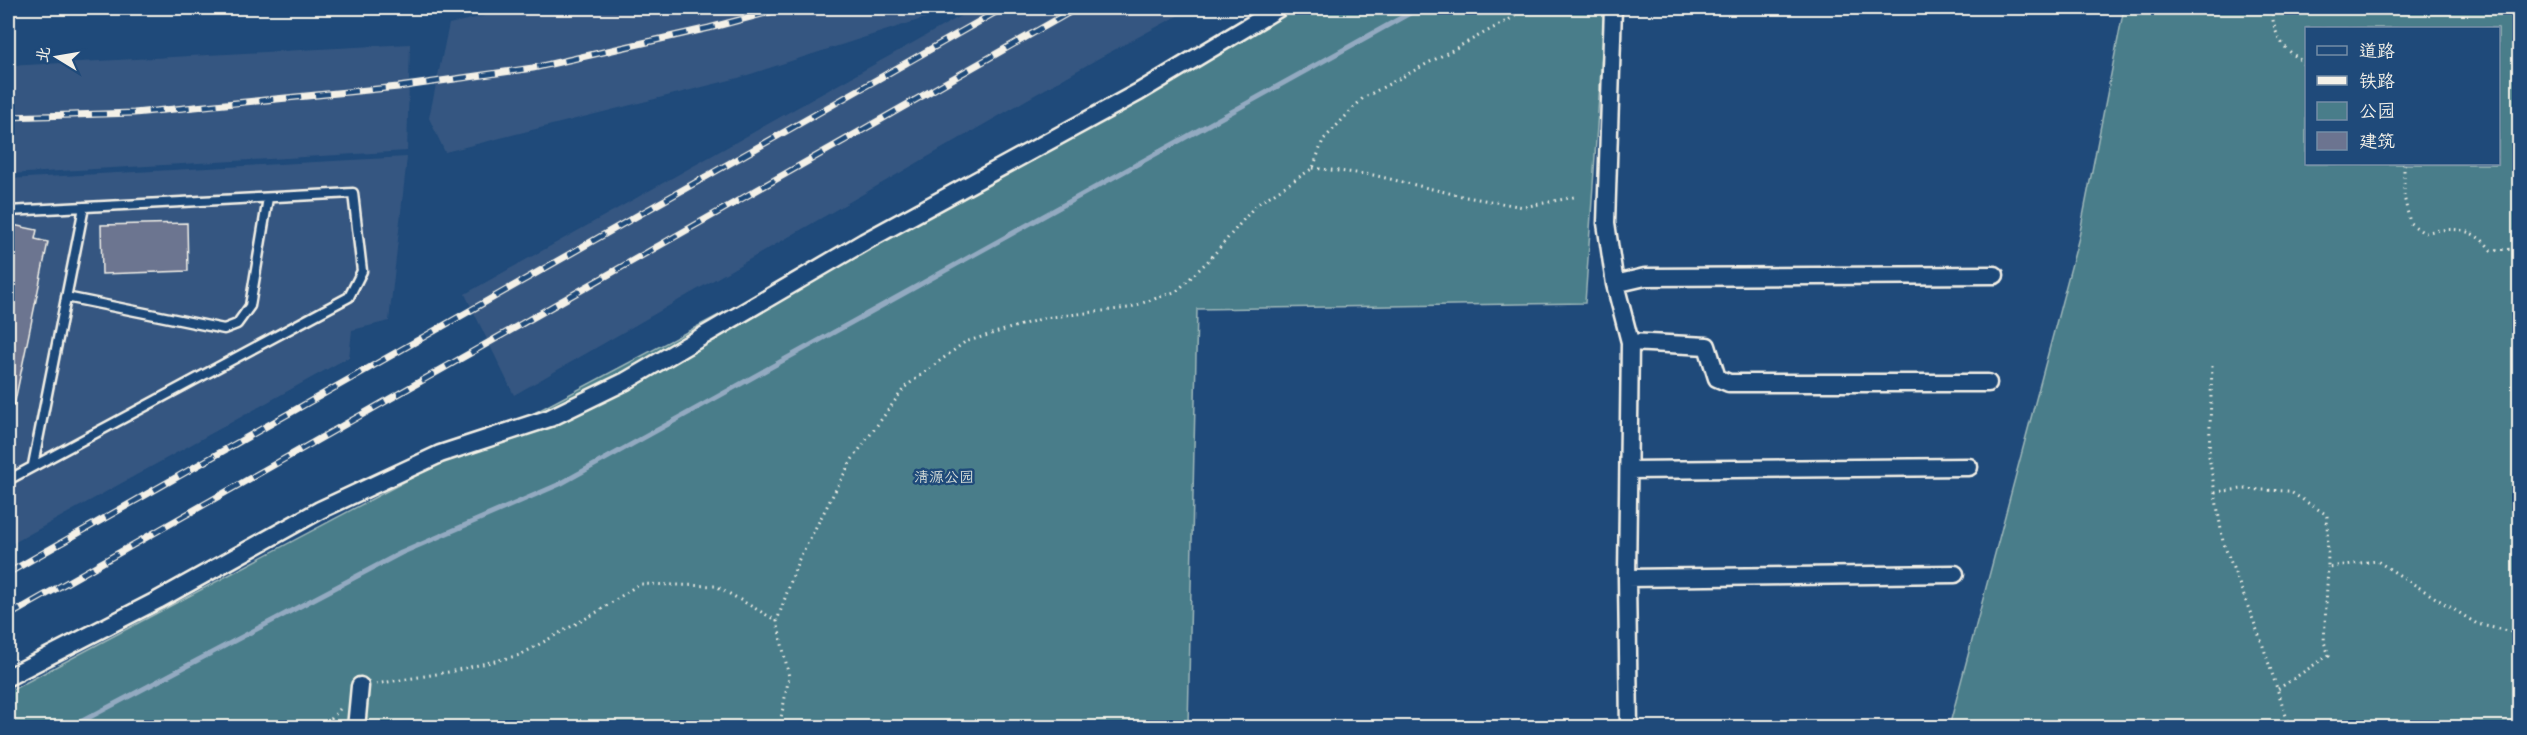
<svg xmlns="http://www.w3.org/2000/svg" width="2527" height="735" viewBox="0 0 2527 735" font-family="Kalam,'LXGW WenKai TC',sans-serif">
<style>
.built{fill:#365781}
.green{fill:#497d8a;stroke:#9eb7b9;stroke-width:1.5;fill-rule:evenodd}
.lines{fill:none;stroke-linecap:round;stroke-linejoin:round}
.stream{stroke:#93aac1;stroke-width:5}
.building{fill:#6c7490;stroke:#f4f1e8;stroke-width:1.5}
.service-casing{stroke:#f4f1e8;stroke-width:13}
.minor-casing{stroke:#f4f1e8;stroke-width:21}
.path{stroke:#f4f1e8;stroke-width:3;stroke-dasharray:1.5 4.5;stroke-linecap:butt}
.service{stroke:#1f4a7a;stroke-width:8}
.minor{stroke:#1f4a7a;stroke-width:16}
.rail-casing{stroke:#f4f1e8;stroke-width:7}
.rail{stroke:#1f4a7a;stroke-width:4.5;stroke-dasharray:14;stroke-linecap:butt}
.labels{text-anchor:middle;stroke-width:5;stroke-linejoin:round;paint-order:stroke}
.park-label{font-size:15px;fill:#dae0da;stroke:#1f4a7a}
</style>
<rect width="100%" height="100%" fill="#1f4a7a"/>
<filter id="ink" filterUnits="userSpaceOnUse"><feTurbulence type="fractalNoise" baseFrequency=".0167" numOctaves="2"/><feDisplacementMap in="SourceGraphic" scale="12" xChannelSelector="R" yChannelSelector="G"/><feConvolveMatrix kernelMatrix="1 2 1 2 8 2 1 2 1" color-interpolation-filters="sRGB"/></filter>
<g filter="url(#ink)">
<path class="built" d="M521,8H956L738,78L445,152L429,118L449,24Z
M975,8H1192L1099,58L514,395L465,294Z
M410,44L407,151L8,174V66Z
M407,157L389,321L352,330L349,357L8,546V179Z"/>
<path class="green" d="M1298,8H1605L1585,303L1197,309L1188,727L8,728V692Z
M2124,8H2519V727H1949L2079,237ZM2306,28H2498V164H2306Z"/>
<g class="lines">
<path class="stream" d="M69,728L401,553L560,484L1419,8"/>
</g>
<path class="building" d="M187,223L188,271L102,274L101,225Z
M8,224L37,230L35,239L48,242L14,406L8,405Z"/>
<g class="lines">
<g class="service-casing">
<path id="service" d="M8,211L353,193L362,271L349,297L8,480
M66,297L224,329L237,324L250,306L268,198
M33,465L84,207"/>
</g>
<g class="minor-casing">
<path id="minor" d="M1613,8L1606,223L1615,284L1630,342L1627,578L1629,728
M1615,284L1645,277L1995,275
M1630,342L1707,346L1717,378L1729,383H1988
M1629,470L1969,467
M1627,578L1955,574
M8,677L158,600L320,510L440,454L550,418L626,381L864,242L1139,92L1279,8
M356,728L360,686"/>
</g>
<path class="path" d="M2272,8C2272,22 2276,38 2287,49C2296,58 2302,58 2306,71
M2404,164V196L2410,223L2424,233C2450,227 2473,226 2491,250L2520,249
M1313,168L1373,175L1466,197L1524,207L1574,197
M2212,366L2209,456L2223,542L2262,643L2290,728
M2215,492L2242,489L2289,491L2327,515L2328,567L2377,561L2477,624L2520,634
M376,684L449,672L520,655L599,611L639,584L716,586L777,621
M2278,689L2329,655L2324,642L2328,567
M323,728L340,709
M779,728L789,677L777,621L798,561L851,461L905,387L965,342L1044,318L1128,308L1177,291L1210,259L1256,205L1313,168L1323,140L1363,98L1512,18L1521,8"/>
<use href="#service" class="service"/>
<use href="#minor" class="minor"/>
<g class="rail-casing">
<path id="rail" d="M8,117L134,113L398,87L533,68L709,28L785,8
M8,573L1003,8
M8,616L1077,8"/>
</g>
<use href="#rail" class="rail"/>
</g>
</g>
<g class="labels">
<g class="park-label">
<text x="944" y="482">清源公园</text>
</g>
</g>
<rect width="2527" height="735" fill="none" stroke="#1f4a7a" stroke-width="30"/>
<rect x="15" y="15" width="2497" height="705" fill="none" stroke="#f4f1e8" stroke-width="2" filter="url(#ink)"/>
<rect x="2305" y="27" width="195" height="138" fill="#1f4a7a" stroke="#748da6" stroke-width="1.5"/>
<rect x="2317" y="46" width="30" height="9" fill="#1f4a7a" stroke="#748da6" stroke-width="1.5"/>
<text x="2359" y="57" font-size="18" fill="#f4f1e8">道路</text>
<rect x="2317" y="76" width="30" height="9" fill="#f4f1e8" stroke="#748da6" stroke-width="1.5"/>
<text x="2359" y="87" font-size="18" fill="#f4f1e8">铁路</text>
<rect x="2317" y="102" width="30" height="18" fill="#497d8a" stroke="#748da6" stroke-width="1.5"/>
<text x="2359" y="117" font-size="18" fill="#f4f1e8">公园</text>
<rect x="2317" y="132" width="30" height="18" fill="#6c7490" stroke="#748da6" stroke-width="1.5"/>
<text x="2359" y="147" font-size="18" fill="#f4f1e8">建筑</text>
<g transform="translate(57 57) rotate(281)" stroke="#1f4a7a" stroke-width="4.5" paint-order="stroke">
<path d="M0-4.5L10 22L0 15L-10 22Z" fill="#f4f1e8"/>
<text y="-9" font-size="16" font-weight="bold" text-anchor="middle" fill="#f4f1e8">北</text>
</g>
</svg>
